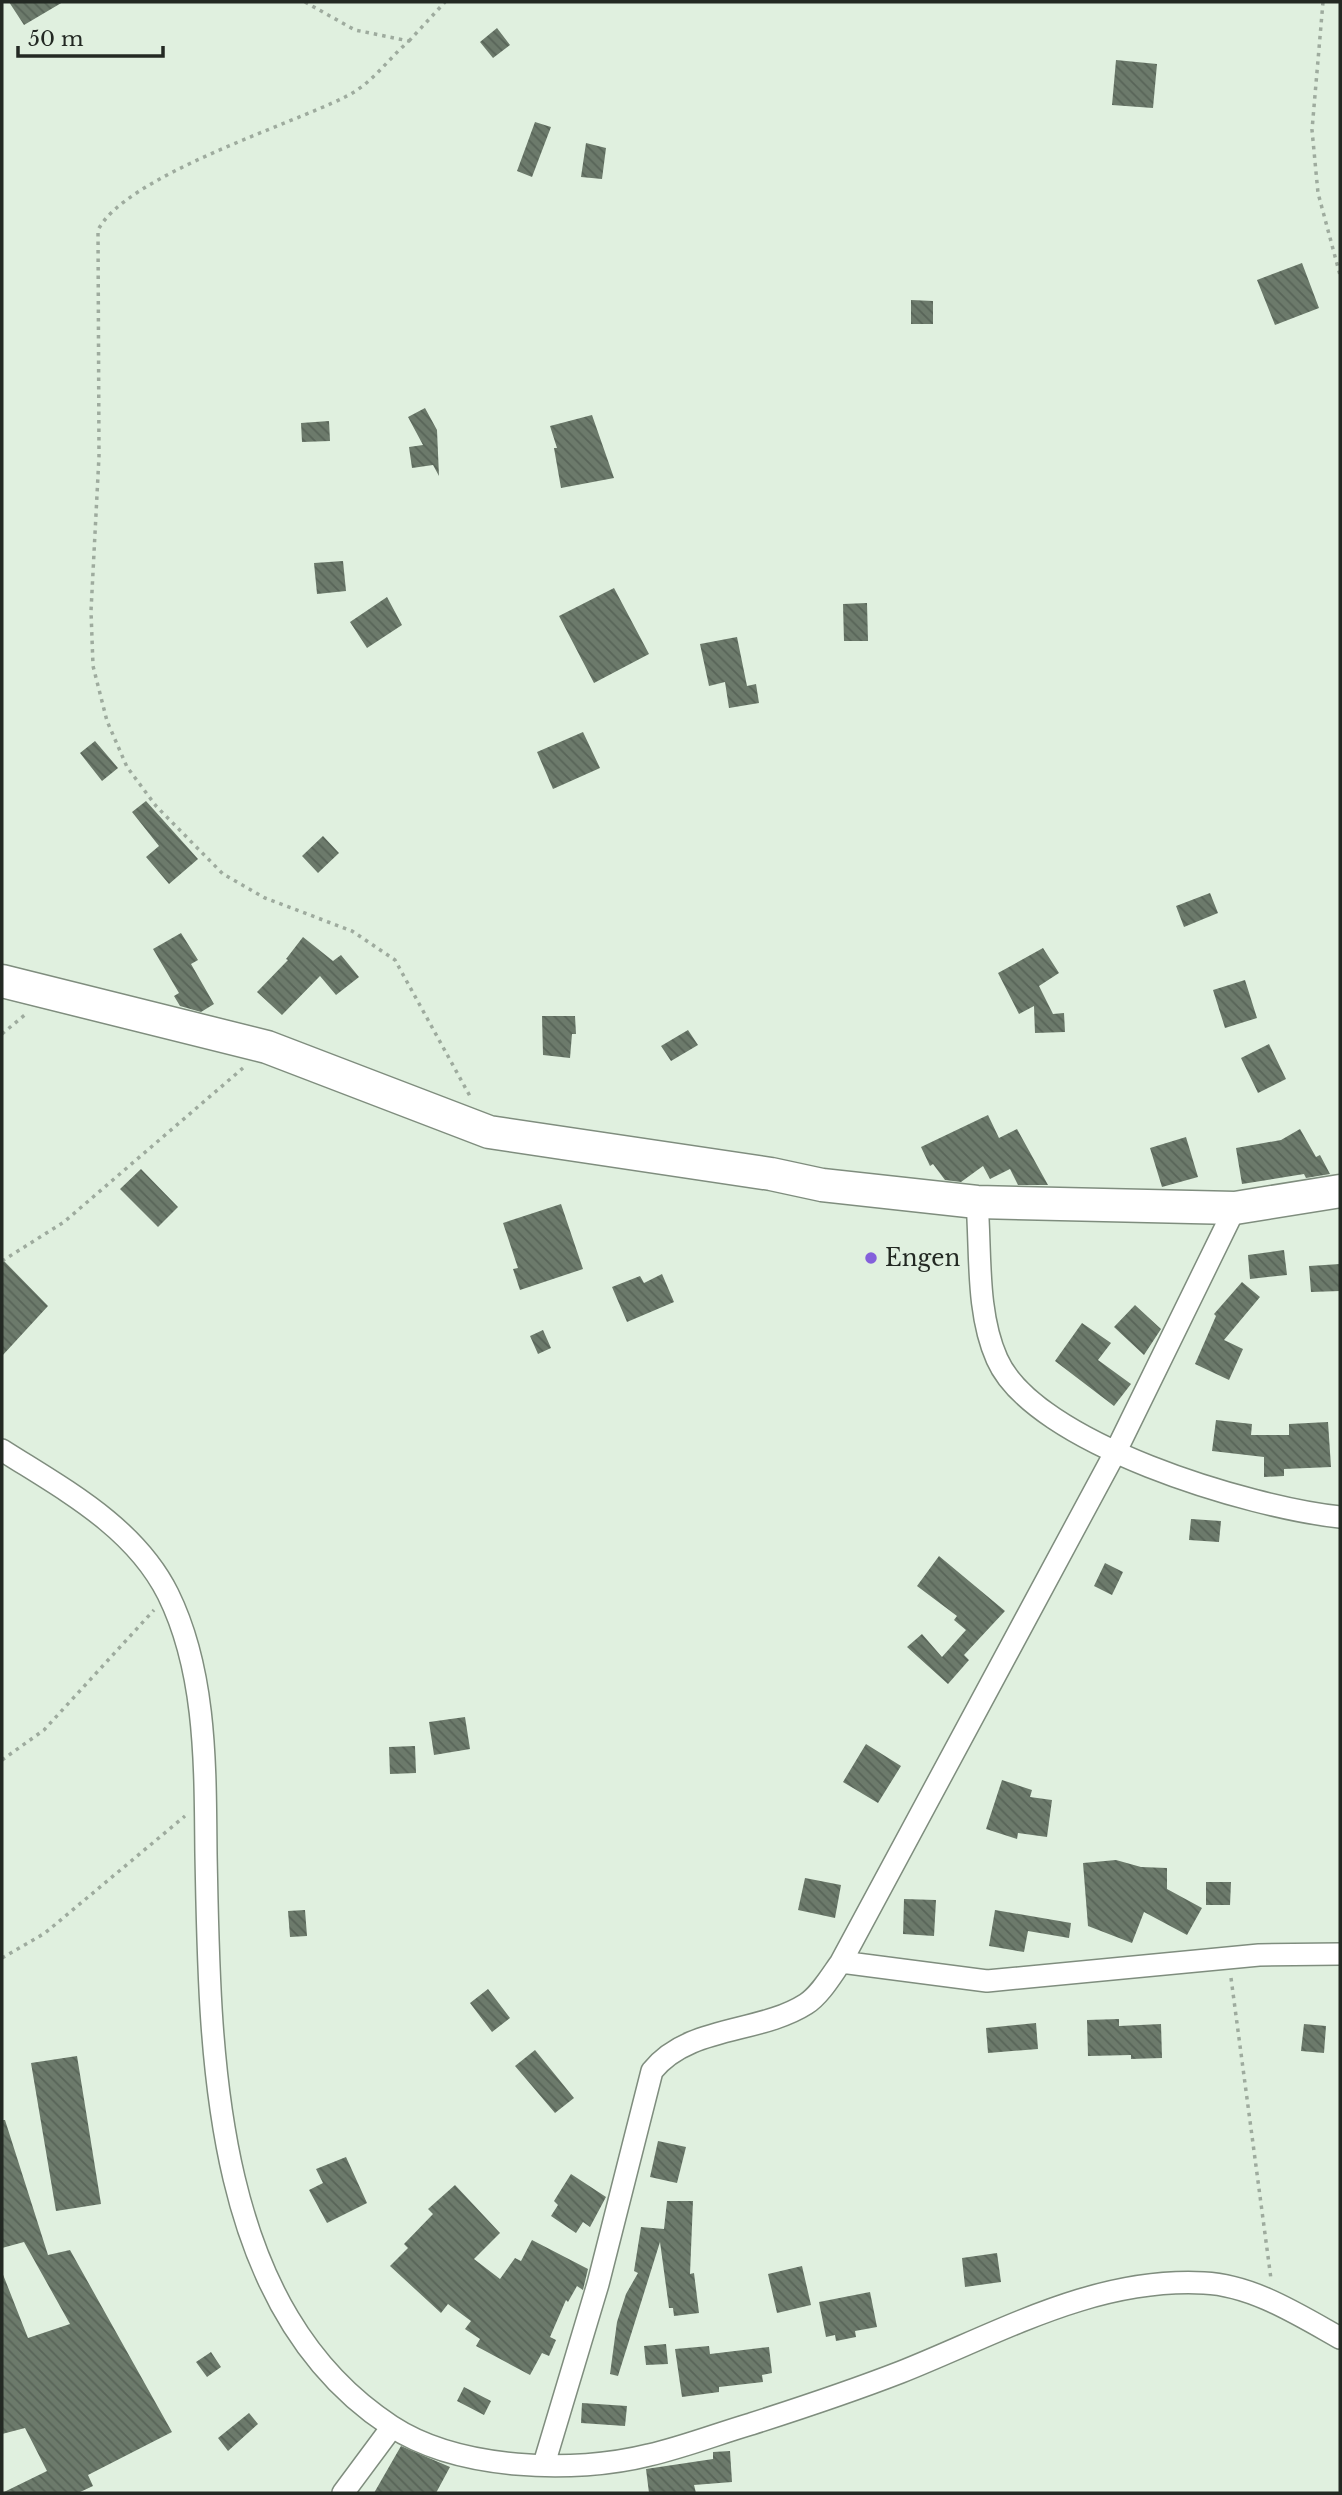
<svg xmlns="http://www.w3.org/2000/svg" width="1342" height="2495" viewBox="0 0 1342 2495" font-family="'Libre Baskerville',serif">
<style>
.building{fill:url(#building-back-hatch)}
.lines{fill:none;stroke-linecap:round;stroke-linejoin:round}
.street-casing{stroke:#7f8d7e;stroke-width:24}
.secondary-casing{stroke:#7f8d7e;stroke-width:35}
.path{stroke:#9eab9e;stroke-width:3.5;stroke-dasharray:3.5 5;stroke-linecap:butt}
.street{stroke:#fff;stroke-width:21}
.secondary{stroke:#fff;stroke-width:32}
.poi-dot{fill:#8460db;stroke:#e0f0df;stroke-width:2.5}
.labels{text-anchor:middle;stroke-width:5;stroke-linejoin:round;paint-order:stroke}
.poi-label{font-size:23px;fill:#232923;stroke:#e0f0df;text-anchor:start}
</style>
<defs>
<pattern id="building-back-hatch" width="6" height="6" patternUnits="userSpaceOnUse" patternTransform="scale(1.75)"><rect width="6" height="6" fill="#6c7a6b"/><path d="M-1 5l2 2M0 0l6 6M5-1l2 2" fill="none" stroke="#586458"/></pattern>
</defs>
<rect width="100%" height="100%" fill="#e0f0df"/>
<path class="building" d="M9,2H63L24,25Z
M497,28L510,45L493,58L480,42Z
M1116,60L1157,64L1153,108L1112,105Z
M535,122L551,127L532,177L517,171Z
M586,143L606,148L602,179L581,177Z
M1302,263L1319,308L1275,325L1257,280Z
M911,300L933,301V324H911Z
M425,408L437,430L439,476L433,465L412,468L409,447L423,445L408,417Z
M592,415L614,478L561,488L554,448H557L550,426Z
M329,421L330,441L302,442L301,423Z
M343,561L346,591L317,594L314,563Z
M614,588L649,654L594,683L559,616Z
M387,597L402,625L367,648L350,622Z
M867,603L868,641H844L843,604Z
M737,637L747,686L756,684L759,703L729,708L725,682L709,686L700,644Z
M583,732L600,768L553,789L537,752Z
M95,741L118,768L102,781L80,753Z
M146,801L198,859L169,884L146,857L159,846L132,812Z
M323,836L339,853L318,873L302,856Z
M1210,893L1218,913L1184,927L1176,906Z
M181,933L198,960L191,964L214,1004L201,1012L180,1006L174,996L179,993L153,949Z
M303,937L333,961L341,955L359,977L336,995L320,976L282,1015L257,992L288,960L286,959Z
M1043,948L1059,973L1039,986L1053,1014L1064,1013L1065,1032L1035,1033L1034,1006L1019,1014L998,973Z
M1245,980L1257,1018L1225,1028L1213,990Z
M542,1016H575L576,1034H572L570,1058L543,1055Z
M688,1030L698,1045L671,1061L661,1046Z
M1269,1044L1286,1079L1258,1093L1241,1058Z
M988,1115L999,1138L1017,1129L1048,1185H1018L1010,1169L990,1179L983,1166L961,1182L945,1180L933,1164L930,1166L921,1147Z
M1300,1129L1316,1157L1320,1155L1330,1174L1306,1178L1304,1174L1242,1184L1236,1148L1281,1140Z
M1186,1137L1198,1177L1162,1187L1150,1148Z
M141,1169L178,1207L158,1227L120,1189Z
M561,1204L583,1269L520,1290L513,1269L518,1268L503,1223Z
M1284,1250L1287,1275L1250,1279L1248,1255Z
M2,1259L48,1306L2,1356Z
M1340,1264V1291L1311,1292L1309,1266Z
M662,1274L674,1302L627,1322L612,1287L640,1276L644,1283Z
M1242,1282L1260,1297L1224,1340L1243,1349L1229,1380L1195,1364L1216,1316L1214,1314Z
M1135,1305L1161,1329L1144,1355L1114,1327Z
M1082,1323L1111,1343L1098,1360L1131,1384L1114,1406L1055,1361Z
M543,1330L551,1348L538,1354L530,1336Z
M1216,1420L1252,1424L1251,1435H1289V1424L1328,1422L1331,1467L1284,1469V1476L1264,1477V1457L1212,1451Z
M1191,1519L1221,1521L1219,1542L1189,1540Z
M939,1556L1005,1611L964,1655L969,1660L948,1684L907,1647L922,1634L942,1657L966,1630L954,1620L957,1616L917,1586Z
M1105,1563L1123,1572L1112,1595L1094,1586Z
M465,1717L470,1749L434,1755L429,1722Z
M866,1744L901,1766L878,1803L843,1782Z
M415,1746L416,1773L390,1774L389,1747Z
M1002,1780L1032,1790L1030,1797L1052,1800L1047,1837L1018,1833L1017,1839L986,1829Z
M1116,1860L1141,1867L1167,1868V1889L1202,1908L1187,1935L1144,1912L1132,1943L1088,1926L1083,1863Z
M805,1878L841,1885L835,1918L798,1910Z
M1206,1882H1231L1230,1905H1206Z
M904,1899L936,1900L934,1936L903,1934Z
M305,1910L307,1936L290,1937L288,1911Z
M995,1910L1071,1923L1069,1938L1028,1931L1024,1952L989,1946Z
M488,1989L510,2018L492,2032L470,2003Z
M1119,2019V2026L1161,2024L1162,2058L1131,2059V2055L1088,2056L1087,2020Z
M1036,2023L1038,2049L988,2053L986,2028Z
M1304,2024L1326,2026L1324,2053L1301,2051Z
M535,2050L574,2098L555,2113L515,2066Z
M77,2056L101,2204L56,2211L31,2063Z
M2,2120H5L48,2255L70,2250L172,2432L88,2475L93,2486L78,2493H2L47,2471L25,2428L2,2434V2272L28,2338L70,2324L24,2242L2,2248Z
M658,2141L686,2147L677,2183L650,2177Z
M346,2157L367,2203L327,2223L309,2190L323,2183L316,2169Z
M571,2174L606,2197L590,2227L583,2222L576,2233L551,2216L558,2205L554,2201Z
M455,2185L500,2233L474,2259L500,2279L515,2258L521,2261L532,2240L588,2269L583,2290L577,2286L568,2302L566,2300L550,2337L556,2340L549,2356L542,2353L530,2375L476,2346L480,2339L465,2329L471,2321L448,2304L441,2313L390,2266L408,2248L404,2244L433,2214L428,2209Z
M667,2201H693L690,2274L694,2273L699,2313L674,2316L673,2308H669L660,2242L618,2376L610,2374L617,2322L626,2294L638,2273L634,2271L641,2227L664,2229Z
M997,2253L1001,2282L965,2287L962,2258Z
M802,2266L811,2305L777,2313L768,2274Z
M870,2292L877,2327L855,2331L856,2337L836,2341L835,2335L826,2337L819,2302Z
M666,2344L668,2364L646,2365L644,2346Z
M709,2346L710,2354L769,2347L772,2373L762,2375L763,2382L719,2387V2392L682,2397L675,2349Z
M211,2352L221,2367L207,2377L196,2362Z
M464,2387L491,2401L484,2415L457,2401Z
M582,2403L627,2406L625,2426L581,2423Z
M249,2413L258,2424L228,2451L218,2438Z
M401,2446L450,2467L436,2493H374Z
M730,2451L732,2482L694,2485L696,2493H649L646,2469L713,2459V2452Z"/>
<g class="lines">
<g class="street-casing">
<path id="street" d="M977,1202C981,1252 976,1312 997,1359C1034,1444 1252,1508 1340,1517
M2,1450C63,1489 134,1526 168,1594C207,1673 205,1768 206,1854C210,2048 209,2307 391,2426C458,2470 574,2474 649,2455C684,2447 717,2434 751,2424C801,2408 852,2391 901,2372C999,2333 1095,2277 1204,2283C1252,2285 1299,2315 1340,2338
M841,1962L987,1981L1259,1955L1340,1954
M544,2464L598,2284L652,2071C689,2025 759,2034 806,2004C820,1995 831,1976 841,1962L1116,1451L1235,1208
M343,2493L392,2427"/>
</g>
<g class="secondary-casing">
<path id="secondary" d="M2,981L267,1047L489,1132L771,1174L822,1185L977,1202L1235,1208L1340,1191"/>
</g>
<path class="path" d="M305,2L355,30L409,41C387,60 372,84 345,97C287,126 126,176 98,230L99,456L91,611L93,666L107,721L127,767L156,806L223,874L265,898L352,931L395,960L471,1098
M1323,2L1312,130L1318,193L1340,275
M409,41L445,2
M2,1034L27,1013
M2,1261L64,1222L243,1068
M2,1760L44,1730L154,1610
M2,1958L45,1933L185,1816
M1231,1978L1271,2279"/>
<use href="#street" class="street"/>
<use href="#secondary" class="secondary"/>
</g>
<circle class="poi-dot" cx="871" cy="1258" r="7"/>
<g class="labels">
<g class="poi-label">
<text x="885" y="1266">Engen</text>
</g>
</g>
<rect width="1342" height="2495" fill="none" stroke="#232923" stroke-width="7"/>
<path d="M18 46v10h145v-10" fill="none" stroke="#232923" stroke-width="3.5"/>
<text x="28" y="46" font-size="21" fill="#232923" stroke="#e0f0df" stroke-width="5" paint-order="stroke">50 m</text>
</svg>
